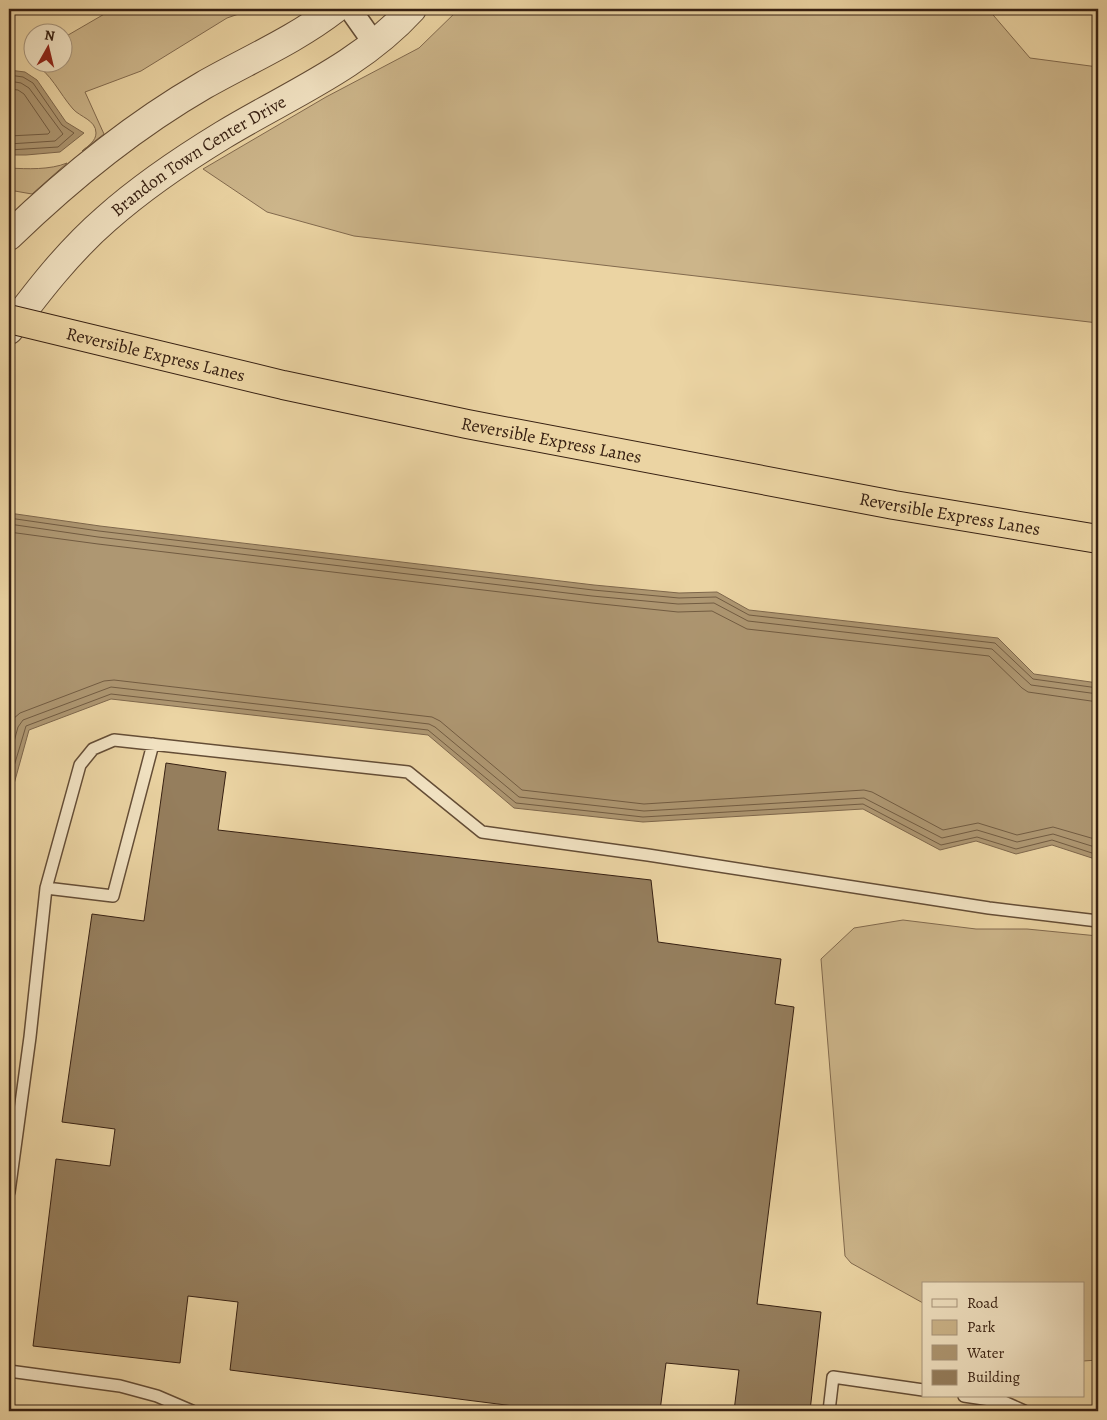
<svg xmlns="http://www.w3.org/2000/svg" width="1107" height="1420" viewBox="0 0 1107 1420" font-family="Alegreya,serif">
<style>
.green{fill:#ccb58a;stroke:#826a4e}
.water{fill:#ae9772;stroke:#7e674c}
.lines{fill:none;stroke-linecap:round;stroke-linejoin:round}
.shore{stroke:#725c42;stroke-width:1}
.building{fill:#957e5d;stroke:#372012}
.service-casing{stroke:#644d36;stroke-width:14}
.minor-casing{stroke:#644d36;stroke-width:24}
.tertiary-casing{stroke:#644d36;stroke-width:30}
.service{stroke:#f2e3c3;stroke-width:11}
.minor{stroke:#f2e3c3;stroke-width:21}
.tertiary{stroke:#f2e3c3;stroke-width:28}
.motorway-bridge-casing{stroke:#372012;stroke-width:30;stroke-linecap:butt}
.motorway-bridge{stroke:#ebd4a3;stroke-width:28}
.labels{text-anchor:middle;stroke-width:4;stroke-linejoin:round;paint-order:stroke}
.street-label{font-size:18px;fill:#372012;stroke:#f2e3c3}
</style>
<rect width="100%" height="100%" fill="#ebd4a3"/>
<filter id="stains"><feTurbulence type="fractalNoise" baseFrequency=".004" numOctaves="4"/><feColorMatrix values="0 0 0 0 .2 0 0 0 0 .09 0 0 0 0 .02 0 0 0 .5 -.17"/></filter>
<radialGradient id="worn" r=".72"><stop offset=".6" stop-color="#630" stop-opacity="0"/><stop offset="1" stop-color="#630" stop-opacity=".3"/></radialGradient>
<path class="green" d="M113,9H253L227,18L141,71L85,92L104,134L82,151C88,146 96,141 96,133C96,120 80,117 73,109C59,93 51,73 33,63L62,62L63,38Z
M459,9H988L1030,58L1098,67V323L354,236L267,212L203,169L326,97L419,48Z
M67,163L32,194L9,190V168C27,169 50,170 67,163Z
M903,920L976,929H1027L1098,936V1360L1083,1361V1284H923V1303L851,1263L845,1256L821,959L854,928Z"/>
<path class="water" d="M9,70L25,72L37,80L66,122L84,133L60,152L26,155H9Z
M9,513L100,526L594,585L679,593L717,592L749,610L998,638L1034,674L1098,683V860L1052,845L1016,854L976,841L940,850L863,809L643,822L514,808L428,735L111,699L29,730L9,802Z"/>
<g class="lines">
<path class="shore" d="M9,75L23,77L33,83L62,125L74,133L58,147L9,150
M9,81L21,83L29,88L63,134L55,141L9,144
M9,89L18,90L24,94L50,132L48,134L9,136
M9,518L99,531L593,590L679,598L716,597L749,615L995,643L1033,679L1098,688
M9,524L98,537L592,596L678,604L714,603L748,621L992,649L1031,685L1098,694
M9,532L98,544L592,603L678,612L712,611L747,629L989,656L1022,688L1028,692L1098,702
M9,732L13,719L20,713L104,681L114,680L432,717L440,721L522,790L644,804L864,790L872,792L943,830L978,823L1017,835L1053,827L1098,840
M9,760L18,727L23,720L111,687L429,724L435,727L519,797L644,811L864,798L942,838L977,830L1017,842L1053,834L1098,848
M9,783L26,726L111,694L428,730L516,803L643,817L863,804L941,845L977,837L1016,849L1052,840L1098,855"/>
</g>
<path class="building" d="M166,763L226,772L218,830L651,880L658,942L781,959L775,1004L794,1007L757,1304L821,1312L810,1411H734L739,1370L666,1363L660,1411H553L230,1370L238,1302L188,1296L180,1363L33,1346L56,1159L110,1166L115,1129L62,1122L92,914L144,921Z"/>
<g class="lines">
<g class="service-casing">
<path id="service" d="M46,888L113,896L153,744
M9,1192L30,1037L46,888L80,765L93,749L114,740L408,772L482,832L648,855L989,908L1098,921
M9,1371L120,1386L157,1396L192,1411
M964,1396L1004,1402L1024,1411
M829,1411L833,1377L923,1390"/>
</g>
<g class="minor-casing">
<path id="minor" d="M350,9L374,43"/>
</g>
<g class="tertiary-casing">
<g id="tertiary">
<path d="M9,236C68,179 133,126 204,85C248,60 295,40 335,9"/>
<path id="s1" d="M9,330C38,291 69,251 106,219C142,187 182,160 223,135C289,95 359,67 412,9"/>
</g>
</g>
<use href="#service" class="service"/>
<use href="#minor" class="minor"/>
<use href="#tertiary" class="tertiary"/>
<g class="motorway-bridge-casing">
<g id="motorway-bridge">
<path id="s2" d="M9,319L283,385L467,424L894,505L1098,539"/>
</g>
</g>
<use href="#motorway-bridge" class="motorway-bridge"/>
</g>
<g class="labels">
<g class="street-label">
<text dy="6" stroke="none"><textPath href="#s1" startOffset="260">Brandon Town Center Drive</textPath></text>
<text dy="6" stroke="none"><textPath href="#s2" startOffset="151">Reversible Express Lanes</textPath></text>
<text dy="6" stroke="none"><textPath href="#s2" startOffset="556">Reversible Express Lanes</textPath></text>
<text dy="6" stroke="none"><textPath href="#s2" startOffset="961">Reversible Express Lanes</textPath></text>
</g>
</g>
<rect width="1107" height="1420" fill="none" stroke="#ebd4a3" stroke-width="30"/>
<rect x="10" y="10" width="1087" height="1400" fill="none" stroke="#372012" stroke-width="2.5"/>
<rect x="15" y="15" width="1077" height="1390" fill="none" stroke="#372012"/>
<rect x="922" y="1282" width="162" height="115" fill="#f2e3c3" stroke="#a7957c"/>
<rect x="932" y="1299" width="25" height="8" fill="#f2e3c3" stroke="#a7957c"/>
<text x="967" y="1308" font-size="15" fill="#372012">Road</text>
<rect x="932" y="1320" width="25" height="15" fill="#ccb58a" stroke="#a7957c"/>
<text x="967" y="1332" font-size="15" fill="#372012">Park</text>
<rect x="932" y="1345" width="25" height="15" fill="#ae9772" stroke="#a7957c"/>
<text x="967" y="1358" font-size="15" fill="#372012">Water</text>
<rect x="932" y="1370" width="25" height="15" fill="#957e5d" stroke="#a7957c"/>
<text x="967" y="1382" font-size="15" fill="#372012">Building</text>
<g transform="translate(48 48) rotate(8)"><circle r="24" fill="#f2e3c3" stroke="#a7957c"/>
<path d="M0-4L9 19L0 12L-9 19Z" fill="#8f2418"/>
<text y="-8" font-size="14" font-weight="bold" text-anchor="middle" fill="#372012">N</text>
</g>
<rect width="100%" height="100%" filter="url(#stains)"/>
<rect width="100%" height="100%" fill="url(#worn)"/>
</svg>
